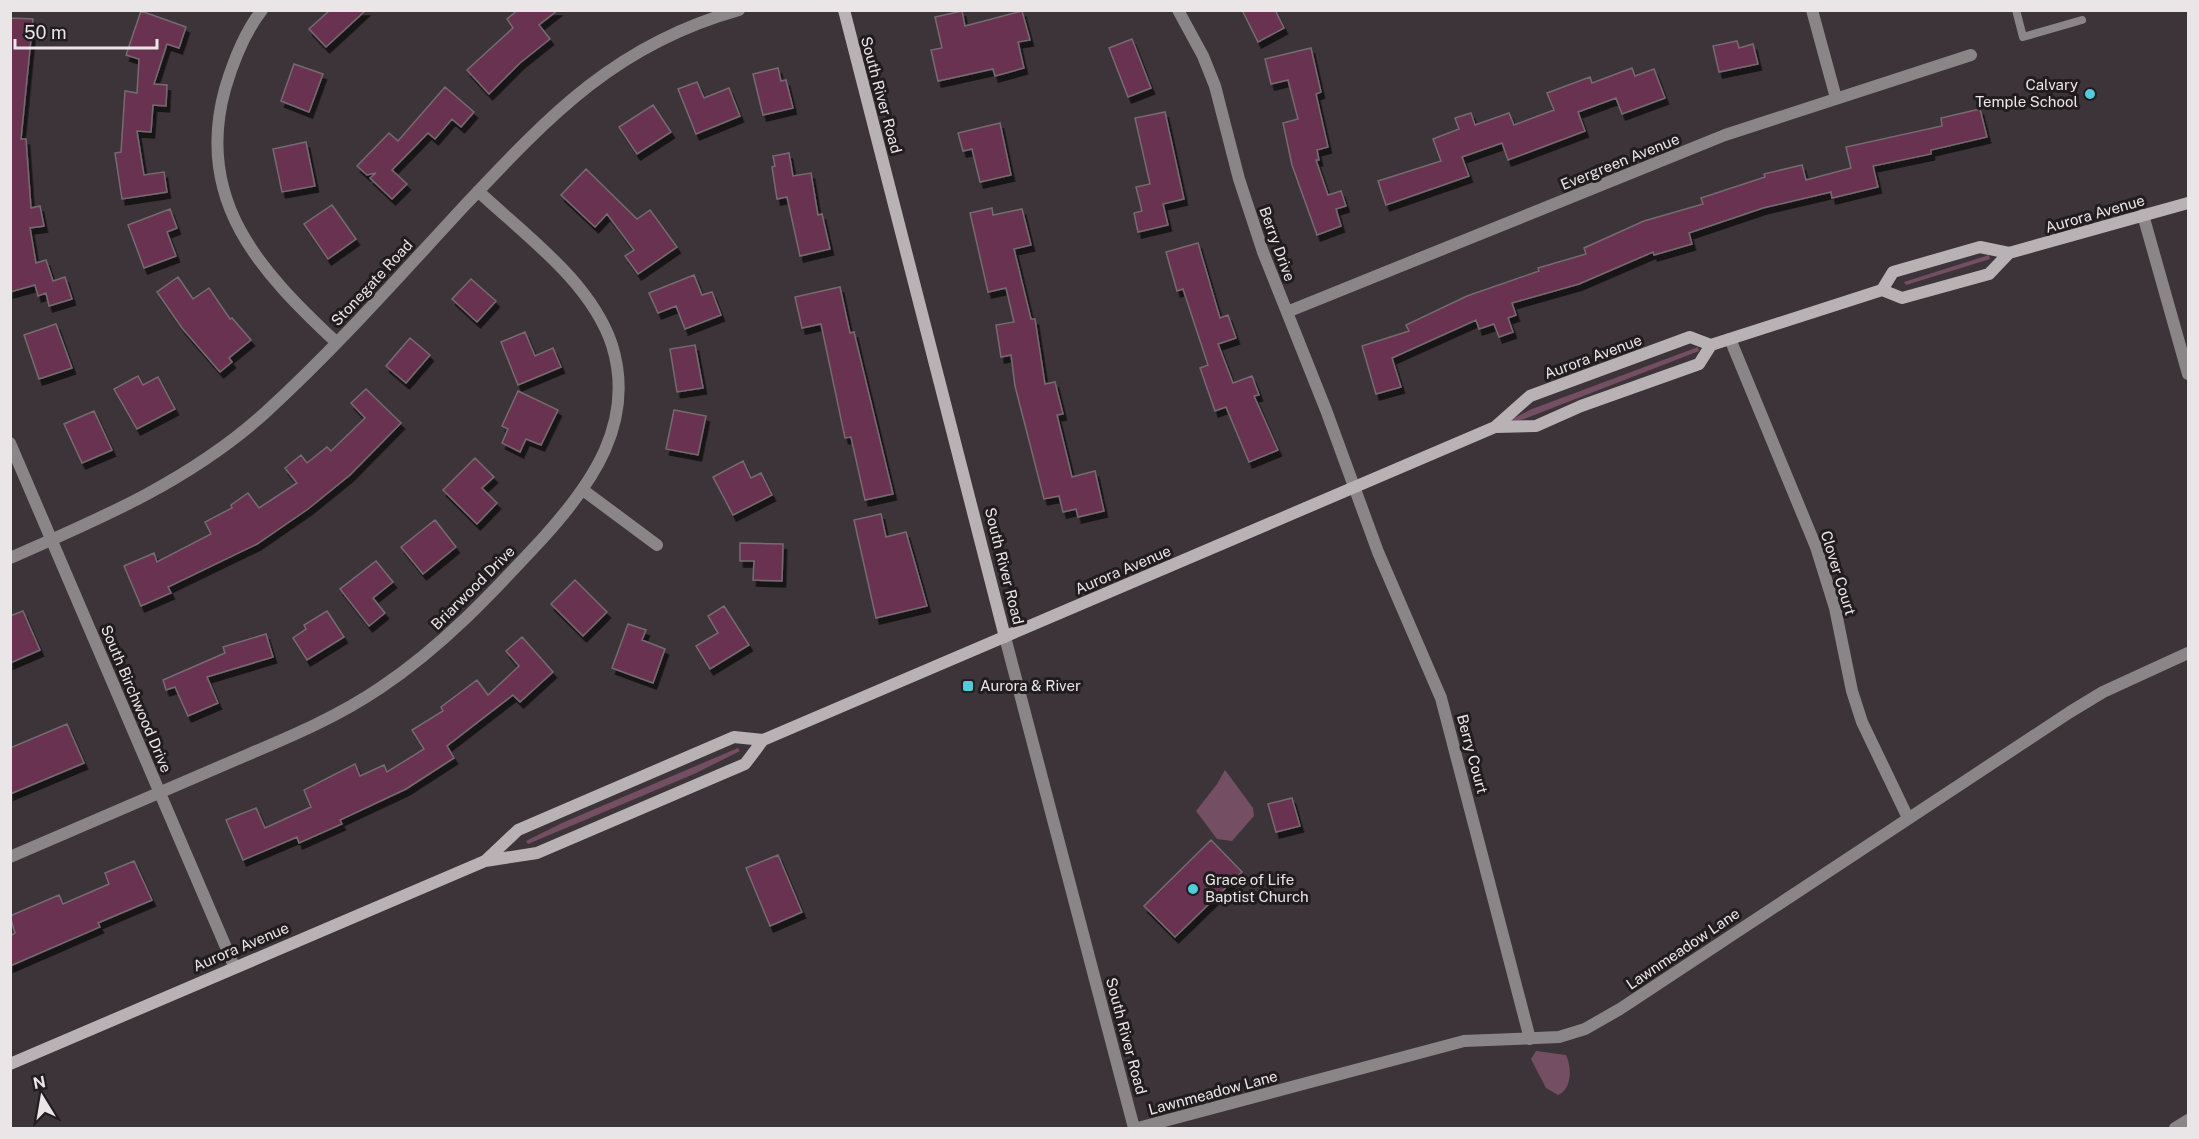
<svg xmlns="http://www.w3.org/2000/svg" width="2199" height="1139" viewBox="0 0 2199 1139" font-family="'Public Sans',sans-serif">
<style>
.green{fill:#744f63}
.building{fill:#693251;stroke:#756b70;stroke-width:1.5;filter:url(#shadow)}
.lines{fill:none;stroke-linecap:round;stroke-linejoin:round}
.lane{stroke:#8a8688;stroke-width:8}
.street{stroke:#8a8688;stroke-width:12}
.secondary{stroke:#b9b2b5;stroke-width:12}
.poi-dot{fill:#54cadd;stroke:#211d1f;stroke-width:2}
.labels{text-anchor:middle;stroke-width:6;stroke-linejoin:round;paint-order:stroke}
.poi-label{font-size:15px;fill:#eae5e7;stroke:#211d1f;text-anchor:start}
.street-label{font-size:15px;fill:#eae5e7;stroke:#211d1f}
</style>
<defs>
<filter id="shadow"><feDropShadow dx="3.5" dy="6" stdDeviation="0" flood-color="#0009"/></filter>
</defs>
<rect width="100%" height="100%" fill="#3d3439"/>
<path class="green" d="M1989,255L1990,259L1906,285L1904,282Z
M1698,347L1699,351L1511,424L1510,420L1532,409Z
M738,748L740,751L694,774L528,844L526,841L562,823Z
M1225,770L1253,808L1254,816L1232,841L1217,839L1196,811L1217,784Z
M1536,1051L1566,1055C1572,1067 1572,1090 1558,1095L1546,1088L1531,1059Z"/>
<path class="building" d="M330,10H366L326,47L309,29Z
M518,10H558L539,25L550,39L520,63L489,94L467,70L513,28L507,19Z
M1242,10H1275L1284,28L1258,42Z
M141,11L186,27L179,48L167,44L154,84L167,85L166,106L153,105L151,132L137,131L144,175L164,172L167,192L122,199L115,153L121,152L125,91L137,93L139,59L126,55Z
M962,11L965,26L1022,11L1030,40L1018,42L1024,68L995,76L993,69L938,81L931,50L942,48L935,17Z
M10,18L33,19L21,139H26L31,208L40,206L44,226L30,228L36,263L46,260L53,281L65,277L72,299L49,306L46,293L38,296L35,285L10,292Z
M1132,39L1151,88L1128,97L1109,48Z
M1737,41L1739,48L1753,44L1758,64L1719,72L1713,46Z
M1311,48L1321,92L1316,94L1328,147L1317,150L1319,160H1316L1328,195L1341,191L1346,206L1336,209L1341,226L1317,235L1292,165L1283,123L1298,119L1288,80L1271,84L1265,59Z
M294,64L323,74L309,112L281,101Z
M778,68L781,81L786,80L793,108L763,115L753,74Z
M1632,68L1635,76L1654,69L1665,98L1622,114L1616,98L1578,112L1585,131L1508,160L1502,143L1462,157L1469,176L1386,205L1378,181L1441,161L1433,139L1459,129L1455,118L1471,113L1475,125L1509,113L1514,125L1554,110L1547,93L1590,77L1592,83Z
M697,82L704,98L729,88L740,116L696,134L678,89Z
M445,87L474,112L461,127L452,119L435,139L428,133L392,170L407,184L392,199L370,178L376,173L367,175L357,166L389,133L398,141Z
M653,105L671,132L637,154L619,127Z
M1980,109L1987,137L1931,150V154L1873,166L1878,187L1832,198L1831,192L1763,208L1689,233L1692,244L1654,255L1653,252L1579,284L1512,303L1516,315L1508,318L1513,332L1499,337L1494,324L1479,329L1476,320L1392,358L1401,387L1376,394L1362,346L1409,331L1406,325L1467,296L1539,271L1538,268L1586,254L1584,248L1644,221L1703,204L1701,198L1765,177L1764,174L1802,165L1806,180L1851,168L1846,147L1942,126L1941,118Z
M1165,112L1184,199L1163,204L1168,225L1138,232L1134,213L1142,211L1136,187L1150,184L1135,118Z
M1000,123L1011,175L980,182L972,149L963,151L958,133Z
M306,142L315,186L282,192L273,149Z
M789,153L793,176L811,173L818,215L822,214L830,249L800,256L787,197L777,199L772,167L775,166L773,156Z
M586,169L637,219L650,210L677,247L638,274L625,256L634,250L607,214L595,227L561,195Z
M332,205L356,239L328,259L304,224Z
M992,208L993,215L1022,209L1031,245L1014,249L1031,319H1035L1045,384L1055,382L1063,414L1057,415L1072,477L1095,471L1104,511L1078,517L1076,509L1063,512L1059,496L1044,499L1015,386L1011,355L1001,357L996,325L1014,322L1006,288L988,292L970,213Z
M170,209L177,228L167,232L176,256L144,268L128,225Z
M1198,243L1220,318L1228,315L1236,338L1218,344L1233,383L1252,376L1259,395L1254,396L1278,450L1249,462L1226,407L1215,411L1200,368L1208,365L1183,289L1177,291L1166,252Z
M694,275L702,295L712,292L721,315L685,329L676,306L658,313L649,293Z
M178,277L193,299L209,288L230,319L232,318L251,340L229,358L232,362L220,372L182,328L157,292Z
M471,279L496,301L477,322L452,299Z
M840,287L850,333L854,332L893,494L865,500L851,437L845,438L821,324L802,328L795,297Z
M56,324L72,368L39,379L24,335Z
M525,332L535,356L553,348L561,367L518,385L501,342Z
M410,338L430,355L406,383L386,366Z
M695,345L703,388L677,392L670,349Z
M138,376L143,385L158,377L175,409L137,429L114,389Z
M366,389L401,423L350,475L308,509L257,544L168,587L171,593L141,606L124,566L154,553L157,562L211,534L205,522L232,508L231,505L248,493L259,508L297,483L285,468L301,455L307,463L327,447L331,451L365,418L351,403Z
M518,391L558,410L541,445L526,439L520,452L502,443L508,429L502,426Z
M674,410L706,416L698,455L666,449Z
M94,411L112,450L82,463L64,424Z
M475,458L494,477L482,488L497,503L477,524L443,490Z
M743,461L751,478L761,473L772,495L733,515L713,477Z
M881,514L886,537L906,532L927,606L876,618L854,520Z
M435,520L456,547L423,574L401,547Z
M740,543L783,544L782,581L753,580L754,561H740Z
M376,561L393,582L373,598L385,613L369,626L340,589Z
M575,580L607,612L583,636L551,604Z
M724,606L749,645L710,669L696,646L718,633L708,616Z
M23,611L40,650L10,663V616Z
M327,611L344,637L307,660L293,638L306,629L304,625Z
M628,624L646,630L642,640L665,649L653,683L612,668Z
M266,634L273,657L207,677L218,703L188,716L175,687L166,690L163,680L225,653L223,647Z
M522,637L553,672L520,702L513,695L447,746L454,758L406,789L340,820L342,824L299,843L297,837L243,860L226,820L256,808L265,828L311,807L304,790L355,764L360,776L384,765L387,772L424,749L412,730L443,711L441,707L477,680L488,695L519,666L506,651Z
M67,724L84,763L10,794V748Z
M1292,798L1300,826L1276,832L1268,804Z
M1211,840L1242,872L1175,937L1144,906Z
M778,855L802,912L770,926L746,868Z
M134,861L152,900L98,923L100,927L10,966V936L15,933L10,916L59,895L63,904L109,884L105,873Z"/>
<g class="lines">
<path class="lane" d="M2016,10L2023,37L2082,20"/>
<path class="street" d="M262,10C244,33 233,62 225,89C194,201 261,272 336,342
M1178,10L1203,56L1215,86L1239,179L1263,252L1326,410L1378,552L1441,698L1530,1039
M1812,10L1836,98
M2143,215L2188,374
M1287,312L1725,135L1971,55
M1730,339L1816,547L1835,608L1852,691L1862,722L1908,818
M10,443L234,966
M583,490L657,545
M10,558C102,518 193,479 267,411C338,346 402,273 467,203C551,114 617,44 739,10
M1005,637L1134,1128
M10,857C80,827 150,797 219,767C274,743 330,722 380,688C443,646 492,593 543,538C592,484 636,422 612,345C591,282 526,236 478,191
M1138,1128L1464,1041L1559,1037L1585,1029L1620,1009L2070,712L2103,692L2188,653
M2175,1128L2188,1120"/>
<path class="secondary" d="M844,10L1005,637
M1882,290L1893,272L1980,247L2009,253L2188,203
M1495,427L1536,426L1581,406L1699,364L1711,345
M485,861L518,830L734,737L763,740L1495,427L1530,396L1690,337L1711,345L1882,290L1902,298L1989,274L2009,253
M10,1064L485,861L537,853L745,764L763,740"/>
</g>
<g class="poi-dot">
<circle cx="2090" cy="94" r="6"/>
<rect x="962" y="680" width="12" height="12" rx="3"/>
<circle cx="1193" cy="889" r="6"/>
</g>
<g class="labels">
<g class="poi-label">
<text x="2078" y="90" text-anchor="end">Calvary<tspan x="2078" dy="17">Temple School</tspan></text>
<text x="980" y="691">Aurora &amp; River</text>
<text x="1205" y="885">Grace of Life<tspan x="1205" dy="17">Baptist Church</tspan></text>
</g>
<g class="street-label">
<text transform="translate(881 95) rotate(75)" y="5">South River Road</text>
<text transform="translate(1620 162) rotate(-22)" y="5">Evergreen Avenue</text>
<text transform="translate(2095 214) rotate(-16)" y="5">Aurora Avenue</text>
<text transform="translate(1277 244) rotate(70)" y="5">Berry Drive</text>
<text transform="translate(372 283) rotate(-47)" y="5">Stonegate Road</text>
<text transform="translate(1593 357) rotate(-20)" y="5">Aurora Avenue</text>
<text transform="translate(1004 566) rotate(76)" y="5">South River Road</text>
<text transform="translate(1123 570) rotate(-23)" y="5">Aurora Avenue</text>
<text transform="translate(1838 573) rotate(73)" y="5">Clover Court</text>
<text transform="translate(473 588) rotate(-45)" y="5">Briarwood Drive</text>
<text transform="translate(136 699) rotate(67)" y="5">South Birchwood Drive</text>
<text transform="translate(1472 754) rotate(75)" y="5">Berry Court</text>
<text transform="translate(241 947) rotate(-23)" y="5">Aurora Avenue</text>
<text transform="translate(1683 949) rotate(-34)" y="5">Lawnmeadow Lane</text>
<text transform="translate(1126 1036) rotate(75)" y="5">South River Road</text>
<text transform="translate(1213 1093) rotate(-15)" y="5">Lawnmeadow Lane</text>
</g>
</g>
<rect width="2199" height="1139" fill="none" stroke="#eae5e7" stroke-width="24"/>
<g transform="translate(42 1097) rotate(349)" stroke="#211d1f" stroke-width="4.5" paint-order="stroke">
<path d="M0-4.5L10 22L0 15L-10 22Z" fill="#eae5e7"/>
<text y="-9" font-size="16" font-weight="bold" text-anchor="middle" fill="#eae5e7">N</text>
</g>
<path d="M15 39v9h142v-9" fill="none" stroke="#eae5e7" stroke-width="3"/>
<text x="24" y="39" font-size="18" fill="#eae5e7" stroke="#211d1f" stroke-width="4.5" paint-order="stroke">50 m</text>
</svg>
